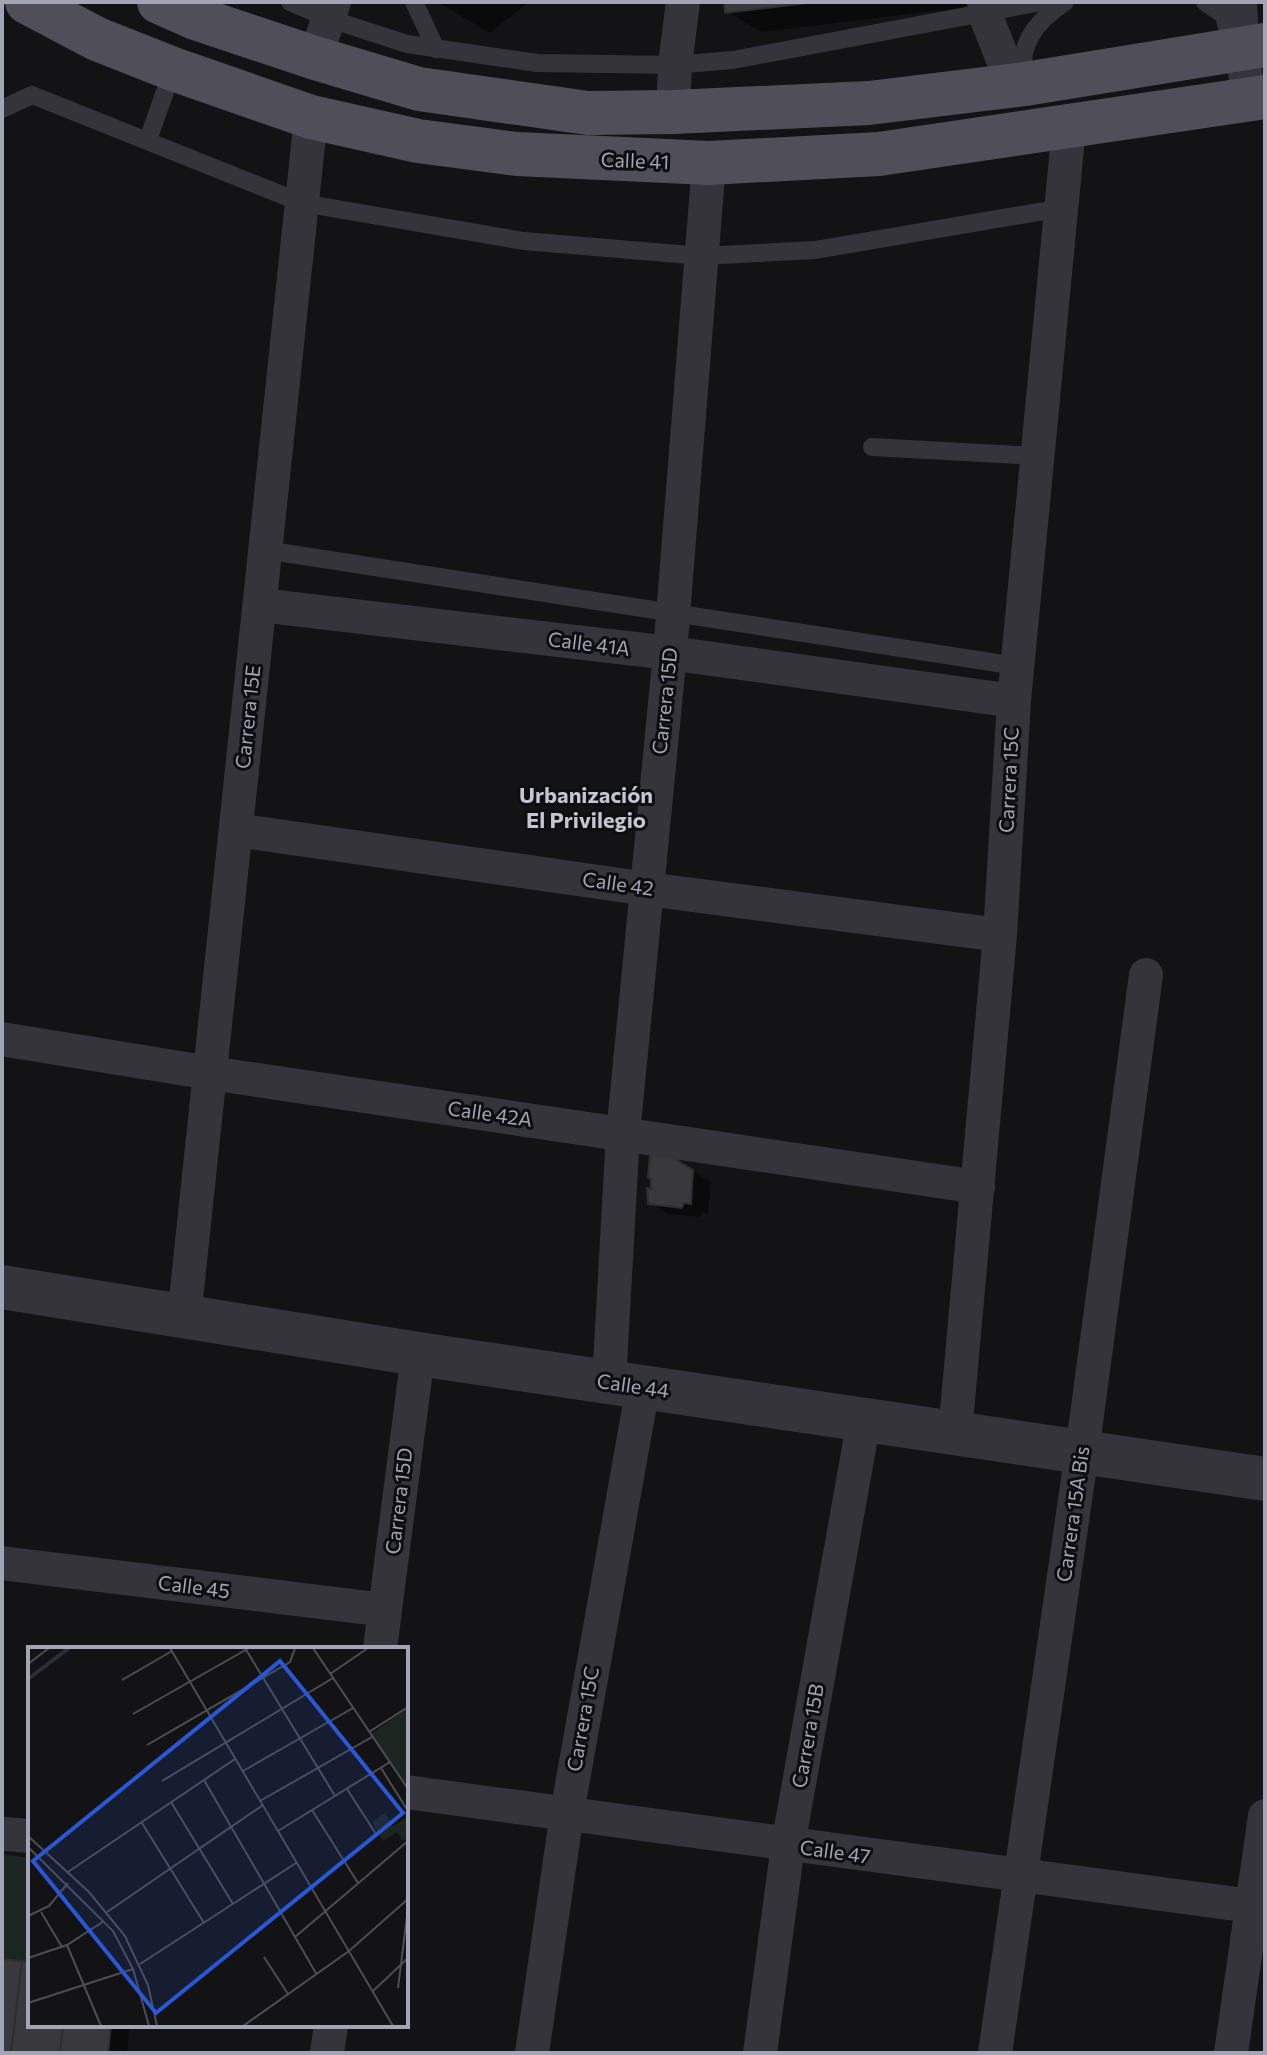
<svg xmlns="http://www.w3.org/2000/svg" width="1267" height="2055" viewBox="0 0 1267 2055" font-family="Commissioner,sans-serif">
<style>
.green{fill:#1d2520}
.shadow{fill:#0007}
.building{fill:#38383d;stroke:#2e2d31;stroke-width:2}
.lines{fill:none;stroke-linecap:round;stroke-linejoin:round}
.service{stroke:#34343a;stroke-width:18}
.minor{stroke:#34343a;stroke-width:34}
.tertiary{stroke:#34343a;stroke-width:44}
.primary{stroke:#504f59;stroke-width:44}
.labels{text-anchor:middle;stroke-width:6;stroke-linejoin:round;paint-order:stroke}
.street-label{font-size:20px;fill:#a3a5b6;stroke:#0e0e10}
.neighbourhood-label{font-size:22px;font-weight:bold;fill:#c5c5d2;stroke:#0e0e10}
.inset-river{fill:none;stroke:#282e3a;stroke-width:4}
.inset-road{fill:none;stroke:#4d4d55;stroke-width:2}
.view{fill:#2a57d5;fill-opacity:0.15;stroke:#2a57d5;stroke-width:4}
.inset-edge{fill:none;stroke:#a3a5b6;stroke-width:4}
</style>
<rect width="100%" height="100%" fill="#131315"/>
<path class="green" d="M2,1854L30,1858V1962L2,1959Z"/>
<path class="shadow" d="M437,2H529L490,33Z
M726,2H975V6L762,32L727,12Z
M689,1169L711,1182L708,1213L703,1212L700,1217L668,1214L650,1203Z
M2,1961L30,1964V2025H130L127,2053H2Z"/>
<path class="building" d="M724,2H815L725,13Z
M650,1154L670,1156L693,1170L691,1204L684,1203L682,1208L648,1204L647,1188L651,1189V1179L648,1178Z
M2,1959L22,1961L11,2053H2Z
M22,1961L30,1962V2025H63L60,2053H11Z
M63,2025H111L108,2053H60Z"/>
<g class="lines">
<path class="service" d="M290,2L330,19L407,44L537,63L675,65L733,60L1041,2
M414,2L436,49
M1205,2L1224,15L1229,36
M1025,84C1016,46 1035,22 1065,2
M2,109L32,95L302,203L524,241L702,256L815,250L1062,208
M148,140L173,69
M872,447L1038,456
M265,550L1017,666"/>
<path class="minor" d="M984,2L985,14L1013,85
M1240,2L1242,49L1249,100
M315,58L334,2
M673,112L675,65L683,2
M260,605L670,653L1014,701
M236,830L647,889L1000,935
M2,1039L210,1073L978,1187
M184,1318L311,117
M609,1382L623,1134L670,653L709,163
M955,1433L1000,935L1014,701L1069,127
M2,1563L385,1610
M380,1649L418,1354
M406,1792L1265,1908
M5,1834L30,1836
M327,2053L331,2025
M532,2053L567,1813L643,1387
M760,2053L788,1845L864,1420
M995,2053L1082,1452L1146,975
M1231,2053L1265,1816"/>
<path class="tertiary" d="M2,1287L418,1354L1265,1479"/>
<path class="primary" d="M27,2L97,39L173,69L311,117L418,141L517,154L709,163L879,154L1265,97
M159,2L195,18L315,58L419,89L588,113L673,112L869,103L1025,84L1265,45"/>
</g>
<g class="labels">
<g class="street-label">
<text transform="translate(635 161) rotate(2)" y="7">Calle 41</text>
<text transform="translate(589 644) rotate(7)" y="7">Calle 41A</text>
<text transform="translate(665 701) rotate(-84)" y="7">Carrera 15D</text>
<text transform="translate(248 717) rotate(-84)" y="7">Carrera 15E</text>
<text transform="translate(1009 780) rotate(-87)" y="7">Carrera 15C</text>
<text transform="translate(618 884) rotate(8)" y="7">Calle 42</text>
<text transform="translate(490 1114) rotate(8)" y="7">Calle 42A</text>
<text transform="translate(633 1386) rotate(8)" y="7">Calle 44</text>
<text transform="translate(399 1501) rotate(-83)" y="7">Carrera 15D</text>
<text transform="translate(1073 1514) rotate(-82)" y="7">Carrera 15A Bis</text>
<text transform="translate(194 1587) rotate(7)" y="7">Calle 45</text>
<text transform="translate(583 1719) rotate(-80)" y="7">Carrera 15C</text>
<text transform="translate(808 1736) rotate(-80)" y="7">Carrera 15B</text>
<text transform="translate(835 1852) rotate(8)" y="7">Calle 47</text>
</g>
<g class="neighbourhood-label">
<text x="586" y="803">Urbanización<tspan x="586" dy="25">El Privilegio</tspan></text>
</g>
</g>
<g transform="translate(28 1647)">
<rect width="380" height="380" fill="#131315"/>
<path d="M380,61V140L343,87ZM357,166L365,179L380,170V190L375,194L369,185L355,194L344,175Z" fill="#1d2520"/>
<path class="inset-river" d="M0,32L41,1"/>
<path class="inset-road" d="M142,1L365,379M217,1L307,149M285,1L380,142M0,17L21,1M302,27L340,1M94,33L144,4M105,67L221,1M341,85L380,60M119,98L262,15L267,1M353,121L380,164M215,124L325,61M176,133L289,328M134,134L305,31M319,142L348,187M232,154L344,90M143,155L205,257M284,163L330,236M114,176L176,276M250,184L362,115M0,189L61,245L97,289L120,338L129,379M0,200L85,284L105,322L121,379M40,225L207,112M13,265L34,300M79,265L235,158M0,269L21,259L40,236M267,290L380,194M39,298L73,379M236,310L260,347M0,311L39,298L76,274M112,317L268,216M370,341L380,261M345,344L380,311M0,356L105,322M215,379L321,304L380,252"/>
<path class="view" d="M252,14L375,166L128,366L5,214Z"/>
<rect width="380" height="380" class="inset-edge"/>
</g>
<rect width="1267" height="2055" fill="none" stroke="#a3a5b6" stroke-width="8"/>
</svg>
